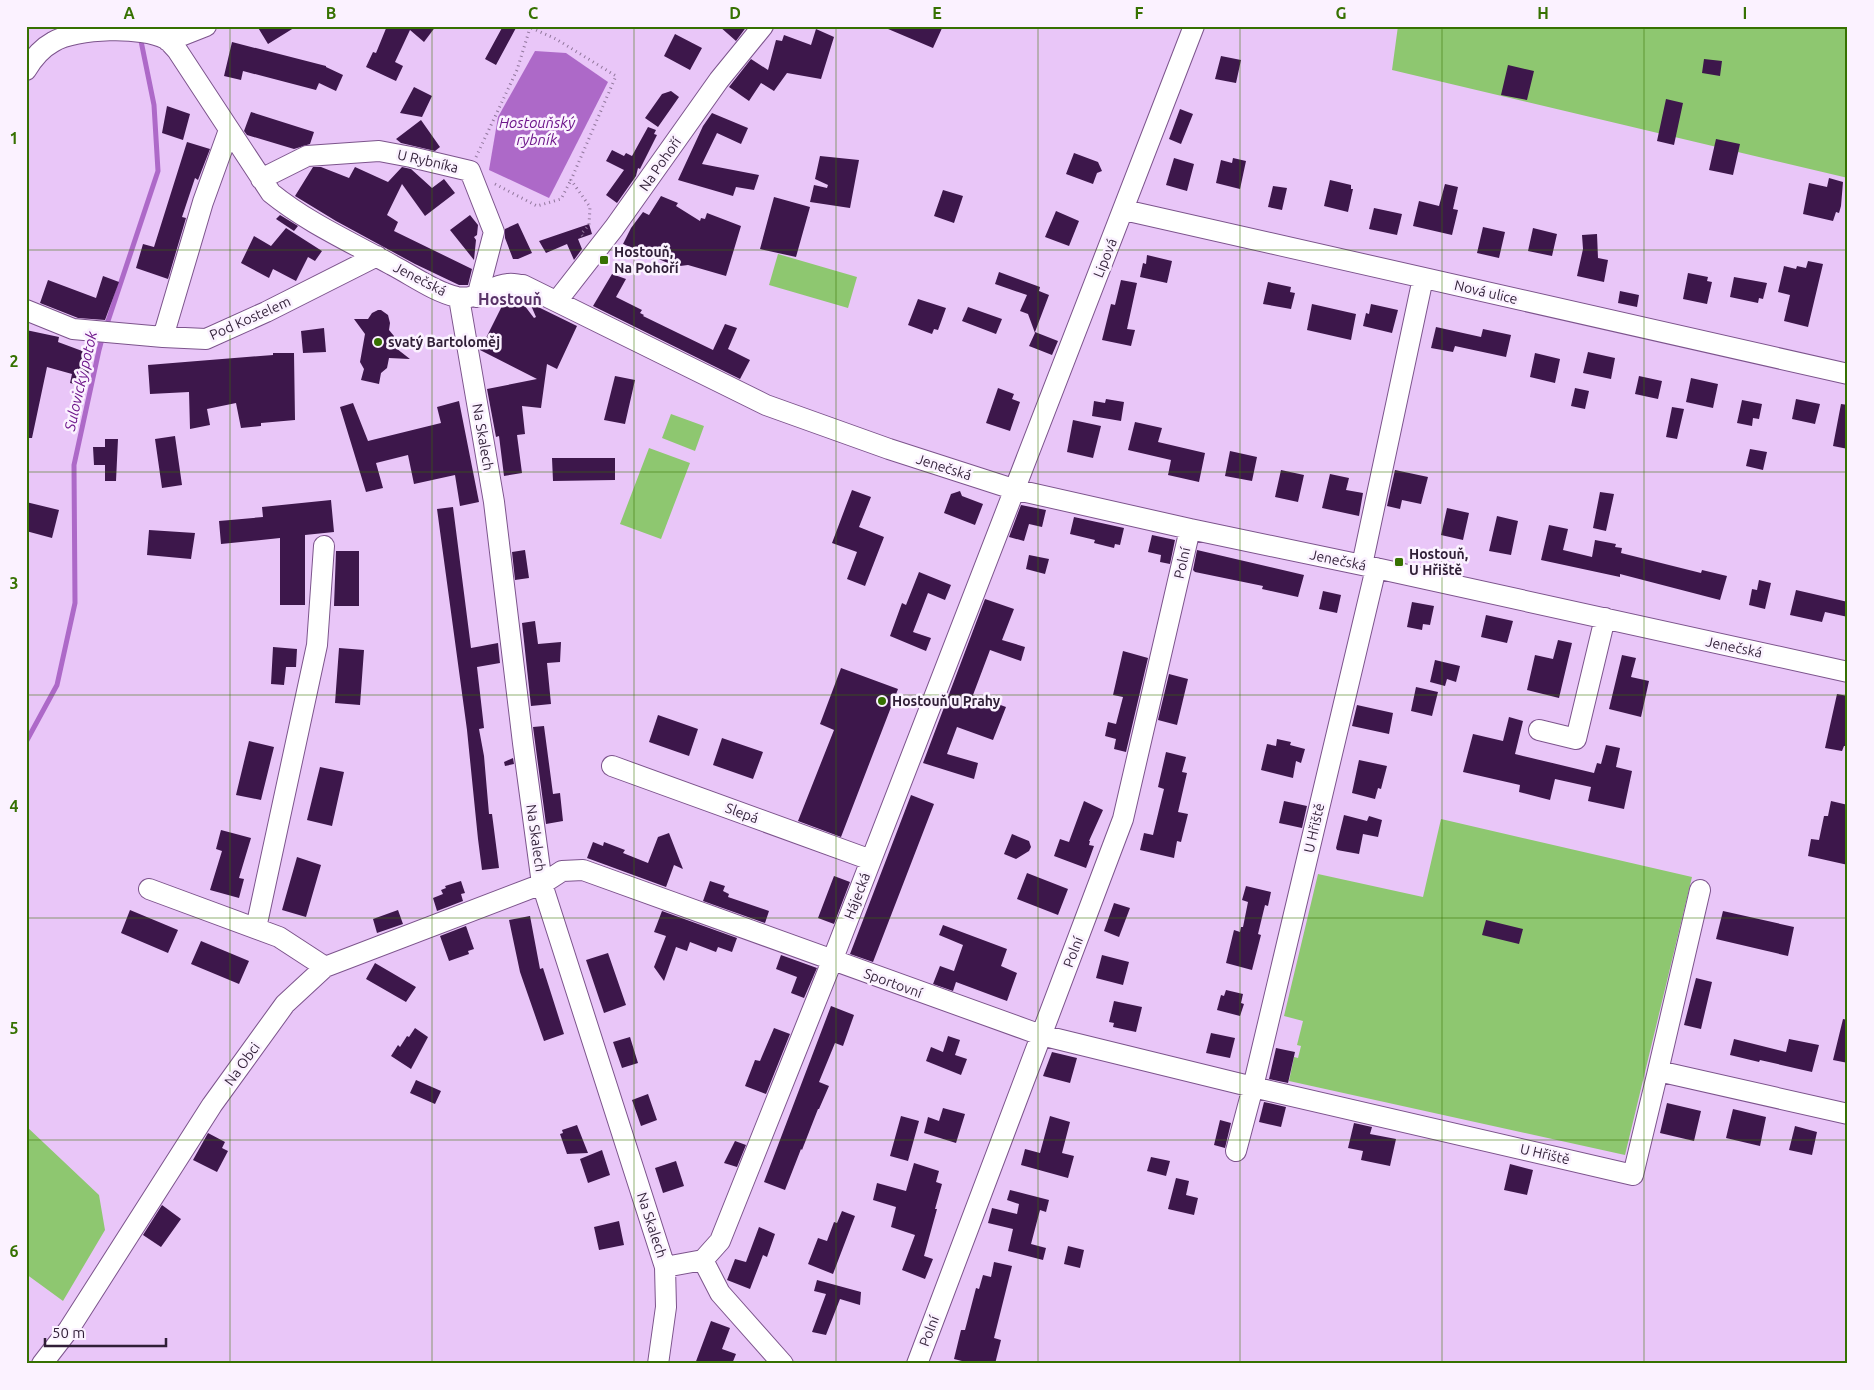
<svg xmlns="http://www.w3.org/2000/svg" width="1874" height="1390" viewBox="0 0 1874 1390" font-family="Ubuntu,sans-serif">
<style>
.green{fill:#8ec770}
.water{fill:#ad69c8}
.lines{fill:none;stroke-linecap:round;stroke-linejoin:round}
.stream{stroke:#ad69c8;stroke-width:5}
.building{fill:#3d174b}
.minor-casing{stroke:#7c548c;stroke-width:22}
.path{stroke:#90769b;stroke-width:3;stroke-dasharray:1 4;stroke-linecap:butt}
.minor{stroke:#fff;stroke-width:20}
.grid{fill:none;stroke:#367101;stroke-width:1;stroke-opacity:0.55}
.poi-dot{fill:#367101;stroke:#fbf2ff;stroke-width:2}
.labels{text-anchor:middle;stroke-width:5;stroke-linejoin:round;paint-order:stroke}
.street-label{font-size:14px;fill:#301f37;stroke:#fbf2ff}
.poi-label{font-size:14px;font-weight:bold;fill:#301f37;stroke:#fbf2ff;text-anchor:start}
.water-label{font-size:15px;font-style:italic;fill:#6e168b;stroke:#fbf2ff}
.quarter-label{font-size:16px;font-weight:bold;fill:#583267;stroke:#fbf2ff}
.neatline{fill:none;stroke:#367101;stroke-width:2}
.grid-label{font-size:16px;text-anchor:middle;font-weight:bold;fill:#367101}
</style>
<rect width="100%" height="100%" fill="#e9c6f8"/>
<path class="green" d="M1398,26H1848V178L1392,70Z
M778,254L857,277L848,308L769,285Z
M671,414L704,426L695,451L662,438Z
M649,448L690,463L661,539L620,524Z
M1441,819L1692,877L1625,1155L1289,1081L1294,1057L1298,1058L1301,1046L1297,1045L1303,1021L1284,1016L1318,874L1423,897Z
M26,1126L99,1195L105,1230L63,1301L26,1274Z"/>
<path class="water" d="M535,51L566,53L608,82L549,198L489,170L498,117Z"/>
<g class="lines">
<path class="stream" d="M106,327L158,171L154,105L140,36
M26,742L57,685L75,603L74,465L99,350L103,335"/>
</g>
<path class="building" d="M257,26H297L268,44Z
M387,26H436L424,42L410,30L395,62L403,66L396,81L366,67L373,52L376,53Z
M503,26H517L496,65L485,59Z
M719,26H747L736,41Z
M881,26H943L933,48Z
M816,29L834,37L821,79L787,73L774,91L761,83L749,101L729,87L751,59L768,70L776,40L782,41L784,35L811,45Z
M675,34L702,48L690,70L664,56Z
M232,42L326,66V67L343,75L336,91L319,83L316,90L243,71L241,80L224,76Z
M1221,56L1241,60L1236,83L1215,79Z
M1704,59L1722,61L1720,76L1702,73Z
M1508,65L1534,71L1527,100L1501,95Z
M414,87L432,96L422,117L400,113Z
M671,91L679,97L658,127L645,118L662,94Z
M1666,99L1683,103L1674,145L1657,141Z
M167,106L190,114L183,140L162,133Z
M1180,109L1193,114L1181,144L1169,139Z
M251,112L314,132L310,144L294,149L247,135L244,131Z
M712,113L748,128L741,144L717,133L702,164L759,175L754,190L736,187L733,196L678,180L703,126Z
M421,120L440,147L435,151L401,143L396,139Z
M648,127L656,130L654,134L657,135L640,169L638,168L636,176L617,203L606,195L624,170L606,161L612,150L624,156L626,153L632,156Z
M1716,139L1740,144L1733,175L1709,170Z
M187,142L210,149L198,180L195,178L182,217L186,218L168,279L136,268L143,244L154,247Z
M1074,153L1098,162L1102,171L1097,173L1093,184L1066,174Z
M820,156L859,160L850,208L810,202L814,185L827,188L828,185L815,179Z
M1174,158L1194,164L1187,191L1166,185Z
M1233,158L1246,161L1240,189L1216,183L1221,160L1232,163Z
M313,167H321L349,178L355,167L388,182L402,167L411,169L432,188L444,179L455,193L425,216L402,184L387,215L398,222L394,231L472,269L468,285H459L415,264L336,221L295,196Z
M1829,178L1843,182L1841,206L1839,213L1836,212L1833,221L1803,214L1809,183L1827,187Z
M1330,180L1351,185V189H1353L1348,212L1324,206Z
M1445,184L1458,187L1453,209L1458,210L1452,235L1413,226L1419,201L1439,206Z
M1273,186L1287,188L1282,210L1268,207Z
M943,190L963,196L954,223L934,216Z
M661,196L678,203L676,206L700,221L701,218L705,219L707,213L741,226L726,276L688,265L680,266L669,260L668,263L623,244L631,228L643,212L649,215Z
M774,197L810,207L796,257L760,249Z
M1374,208L1402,214L1397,235L1369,229Z
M1056,211L1079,221L1069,246L1045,237Z
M280,215L298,226L294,231L276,219Z
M470,215L478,225L477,235L474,237L476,240L474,260L450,230Z
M518,223L532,253L518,259H513L505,238V229Z
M589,224L592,234L578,239L582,249L574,260L567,244L546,253L539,241Z
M1483,227L1505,232L1499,258L1477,253Z
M286,228L322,251L315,261L308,257L296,281L273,269L269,278L241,263L254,236L271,246Z
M1533,228L1557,234L1552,256L1528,251Z
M1597,234L1598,258L1608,260L1604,282L1577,276L1583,249L1582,235Z
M1147,255L1172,261L1167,283L1140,277L1143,263L1146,264Z
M1808,261L1823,264L1808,327L1784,321L1790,295L1778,292L1784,266L1796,269L1797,266L1806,268Z
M999,272L1040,287L1039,291L1049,295L1035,332L1058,341L1052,355L1029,346L1035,333L1028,314L1020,311L1027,295L995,284Z
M1688,273L1708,277L1707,281L1712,282L1707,304L1683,299Z
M612,274L626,279L616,297L642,310L640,313L644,315L643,316L713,350L725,324L737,328L728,349L750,360L740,379L593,306Z
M103,276L119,282L105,320L78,318L40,303L48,280L96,298Z
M1734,277L1767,283L1763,299L1759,298L1758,303L1730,297Z
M1121,280L1137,283L1127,329L1135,330L1131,346L1102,340L1111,304L1115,305Z
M1268,282L1291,287L1290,292L1295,293L1291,309L1263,304Z
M1620,291L1639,295L1637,307L1618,303Z
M507,296L518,297L534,318L536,317L530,303L577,326L557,369L547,364L541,408L522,406L525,434L517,435L522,473L504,476L499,436L496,437L487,389L537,379L480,350Z
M918,299L946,308L938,330L934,329L932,334L908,325Z
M1312,304L1356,314L1351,340L1307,330Z
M1371,304L1398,310L1392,333L1363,326L1366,313L1369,314Z
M968,307L1002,319L996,334L962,321Z
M378,310H381L388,315L390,323L389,330L394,336L392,345L410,359L389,358L387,368L381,373L379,384L361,380L364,369L360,362L365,334L354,319H368L372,313Z
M1436,327L1481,337L1483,329L1511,335L1506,357L1455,346L1453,352L1431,348Z
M324,328L326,352L303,353L301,331Z
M26,330L59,337L58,342L93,355L85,387L70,383L72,374L47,367L32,438H26Z
M1588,352L1615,358L1611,379L1583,373Z
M273,353H294L295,420L261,423V426L241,428L236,403L207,409L210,425L190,429L189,392L150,394L148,365L273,355Z
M1535,353L1560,359L1555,383L1530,377Z
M615,376L635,380L625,424L604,420Z
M1639,376L1662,381L1658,399L1635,394Z
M1691,378L1718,384L1713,408L1686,402Z
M998,388L1014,394L1012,399L1020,402L1010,431L986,423Z
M1575,388L1589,391L1585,409L1571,406Z
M1106,399L1124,402L1121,421L1092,416L1094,401L1105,403Z
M1796,399L1820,404L1815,424L1792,419Z
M1742,400L1762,404L1759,419L1753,418L1752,426L1737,423Z
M459,401L479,502L460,506L455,475L414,484L408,455L376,463L383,488L366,492L340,407L353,403L368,441L441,423L437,407Z
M1841,404L1848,405V449L1833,446Z
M1672,407L1684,409L1677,439L1666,437Z
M1073,420L1101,426L1093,458L1067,452Z
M1135,422L1162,428L1158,442L1205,453L1199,482L1168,475L1171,460L1128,450Z
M175,436L182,485L162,488L155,439Z
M105,439H118L116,481H105V465H94L93,447H105Z
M1750,449L1767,452L1763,470L1746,466Z
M1230,451L1257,457L1252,481L1225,476Z
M552,458H615V480L553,481Z
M1281,470L1304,475L1298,502L1275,497Z
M1395,470L1428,477L1421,504L1402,500L1400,509L1387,506Z
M1330,474L1349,478L1346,490L1363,493L1359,516L1322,508Z
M852,490L871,497L859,527L884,537L865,586L847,579L857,552L832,543Z
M960,491L962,496L983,504L975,525L944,513L951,494Z
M1600,492L1614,494L1606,531L1593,528Z
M331,500L334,532L305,535V605H280V538L221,544L219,521L263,517L262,507Z
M26,502L59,510L52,538L26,531Z
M1021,505L1046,510L1042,527L1029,524L1024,541L1009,537Z
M453,507L471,648L498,643L500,663L477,667L484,728L479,729L484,756L489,814H492L499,868L482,870L478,839L467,730L437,509Z
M1447,508L1469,513L1463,540L1441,535Z
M1497,516L1518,521L1511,555L1489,551Z
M1074,517L1124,528L1120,545L1115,544L1114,548L1094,543L1095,540L1070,534Z
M1549,525L1568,529L1563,550L1592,557L1595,540L1616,544L1615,547L1622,548L1621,553L1701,573L1702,570L1727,576L1720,600L1620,574V577L1541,560Z
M149,530L195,533L191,559L147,555Z
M1152,535L1175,540L1170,564L1160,562L1161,555L1148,552Z
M525,550L529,578L515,580L512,552Z
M1197,550L1304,575L1298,597L1262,589L1263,586L1195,572L1193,570Z
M336,551H359V606H334Z
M1029,555L1049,559L1045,574L1026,569Z
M919,572L951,585L945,600L928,593L913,632L931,638L926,651L890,636L902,603L906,605Z
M1759,580L1771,583L1765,609L1749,605L1752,589L1757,590Z
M1796,590L1848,602V617L1825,612L1822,622L1790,615Z
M1323,591L1341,595L1337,613L1319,609Z
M985,599L1014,609L1002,640L1025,647L1021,661L990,650L973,695L1006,707L993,740L957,727L947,754L978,763L974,779L923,763Z
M1412,602L1434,606L1430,625L1423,624L1422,630L1407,627Z
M1486,615L1513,621L1507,643L1481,637Z
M535,621L538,644L561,642L560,662L547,663L551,704L531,706L522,623Z
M1558,640L1572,643L1559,698L1527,690L1535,655L1553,659Z
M273,647L297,649L296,667H286L284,685L271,684Z
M339,648L364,650L360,705L335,703Z
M1123,651L1148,658L1126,752L1114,749L1116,739L1105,736L1108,722L1116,724L1123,697L1113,695Z
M1622,655L1636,658L1631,677L1649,681L1641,717L1609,709Z
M1435,660L1460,666L1456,682L1447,679L1445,686L1430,682Z
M841,668L898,689L841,837L798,821L834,730L820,724Z
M1169,674L1188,679L1177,725L1158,720Z
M1416,687L1438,692L1432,716L1411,711Z
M1837,694L1848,696V746H1844L1842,751L1825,748Z
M1357,705L1393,713L1389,734L1352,726Z
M658,715L698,729L689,756L649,742Z
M1509,717L1523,721L1515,754L1594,773L1597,763L1601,764L1606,745L1620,748L1616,767L1632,771L1624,809L1588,801L1591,787L1555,779L1550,800L1519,792L1520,785L1463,772L1473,734L1503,741Z
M544,726L553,794L560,793L563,821L546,824L533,727Z
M722,738L763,752L753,779L713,765Z
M1277,739L1291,742L1290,745L1305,749L1301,763L1296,761L1293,778L1261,770L1267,744L1276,746Z
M249,741L274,747L261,800L236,795Z
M1166,752L1186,757L1182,772L1187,773L1178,812L1188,814L1181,842L1177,841L1174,858L1140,850L1144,833L1153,835L1164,789L1158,787Z
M513,758L514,764L505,766L504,762Z
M1359,760L1387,766L1381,789L1378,788L1375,799L1352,793Z
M320,767L344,772L332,826L307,820Z
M911,795L934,804L873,962L850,954Z
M1084,801L1103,810L1089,841H1090L1089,845L1094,846L1086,868L1054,856L1060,839L1069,842Z
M1284,801L1307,806L1302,828L1279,823Z
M1831,801L1848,805L1846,843L1848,845V865L1808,856L1811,839L1819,840L1824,816H1828Z
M1344,815L1367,821L1369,816L1382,820L1378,837L1363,834L1359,854L1337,850L1336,848Z
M221,830L251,838L239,878L244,879L239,898L210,890L222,851L216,849Z
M669,833L683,869L674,865L666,887L587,858L593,842L603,846L604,842L625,850L623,853L648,863L658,837Z
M1012,834L1029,841L1031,847L1029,851L1016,859L1004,854Z
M297,857L321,865L306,917L282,910Z
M1027,873L1068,889L1058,915L1017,899Z
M834,876L850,882L834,924L818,918Z
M461,881L465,893L461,894L463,901L437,911L433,898L443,894L441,890L446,888L445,886Z
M710,881L725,886L723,891L729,894L728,897L769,911L765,923L703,901Z
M1246,886L1271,892L1268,906L1265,905L1258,934L1261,935L1252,970L1226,963L1234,930L1240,932L1241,927H1243L1248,902L1242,900Z
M1114,903L1130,908L1119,937L1104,931Z
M130,910L178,930L168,953L121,933Z
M398,910L403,924L377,933L373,919Z
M662,911L737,938L732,952L718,947L716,952L690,942L687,951L676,947L664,981L654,967L666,936L654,932Z
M1723,911L1794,927L1788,956L1716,939Z
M530,916L540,969L543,968L564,1034L544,1041L520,972L509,920Z
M1486,920L1523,929L1519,944L1482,935Z
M943,925L1007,949L1001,966L1017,973L1007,1001L956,982L953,991L933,984L940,966L954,971L963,945L939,935Z
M466,926L474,949L468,951L469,954L449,961L440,936Z
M201,941L249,961L239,984L191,964Z
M608,953L626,1005L604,1013L586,960Z
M781,955L817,968L804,998L791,993L797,977L776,969Z
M1102,955L1129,962L1123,985L1096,978Z
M375,963L416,987L406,1002L366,979Z
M1696,978L1712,982L1701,1029L1684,1025Z
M1226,990L1243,994L1241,1003L1244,1004L1240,1016L1217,1010L1221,995L1224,996Z
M1114,1001L1142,1007L1136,1032L1113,1027L1114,1023L1109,1022Z
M831,1006L854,1015L843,1046L835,1043L819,1082L829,1086L819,1109H818L802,1150L801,1149L785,1190L764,1182Z
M1843,1019L1848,1020V1063L1833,1060Z
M415,1028L428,1037L411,1069L391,1056L398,1045L400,1047L407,1036L409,1037Z
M774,1028L790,1034L766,1094L745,1086L755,1060L760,1061Z
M1211,1033L1235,1038L1230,1058L1206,1053Z
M948,1036L960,1040L955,1055L967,1059L961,1075L926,1061L931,1047L943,1052Z
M630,1037L638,1063L622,1068L613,1042Z
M1734,1039L1786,1052L1789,1039L1819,1045L1812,1072L1760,1060L1759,1062L1730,1055Z
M1276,1048L1295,1052L1288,1083L1269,1079Z
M1052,1052L1077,1058L1070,1083L1043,1076Z
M416,1080L441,1091L435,1104L410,1093Z
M648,1094L657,1120L641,1126L632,1100Z
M1264,1102L1286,1107L1281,1127L1259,1122Z
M1667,1103L1701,1111L1694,1141L1660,1133Z
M943,1108L965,1114L956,1143L924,1133L928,1117L939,1121Z
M1733,1109L1766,1117L1760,1146L1726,1138Z
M901,1116L919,1121L908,1161L890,1156Z
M1050,1116L1070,1122L1062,1153L1074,1156L1068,1178L1021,1165L1025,1149L1040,1153Z
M1220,1120L1231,1123L1225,1148L1214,1145Z
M1354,1123L1372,1127L1370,1134L1396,1139L1390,1166L1361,1160L1363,1151L1348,1148Z
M577,1125L588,1153L567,1154L560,1134L563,1133L562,1130Z
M1795,1126L1817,1132L1812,1155L1789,1150Z
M208,1133L225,1142L222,1148L228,1151L217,1172L193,1160Z
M735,1141L746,1145L737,1167L724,1163Z
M602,1150L610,1175L588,1183L580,1159Z
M1151,1157L1170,1161L1166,1176L1147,1171Z
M676,1161L684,1186L663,1193L655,1168Z
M914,1163L939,1171L936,1182L942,1184L935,1209H937L924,1256L933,1259L925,1279L902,1270L915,1235L891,1227L896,1207L873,1200L877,1183L906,1191Z
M1510,1164L1533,1170L1527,1195L1504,1190Z
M1176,1178L1189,1181L1186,1195L1198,1198L1194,1215L1168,1209Z
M1010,1190L1049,1200L1046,1212L1040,1210L1031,1244L1046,1248L1043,1260L1008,1251L1013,1229L988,1223L992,1208L1017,1214L1019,1204L1007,1200Z
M162,1205L181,1219L161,1247L143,1235Z
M842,1211L855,1216L833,1274L808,1264L818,1238L827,1241L834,1222L837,1223Z
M619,1221L624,1245L599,1250L594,1227Z
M759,1227L775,1234L767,1257L763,1255L750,1289L727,1280L735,1259L746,1262Z
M1068,1246L1084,1250L1080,1268L1064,1264Z
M994,1262L1012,1266L994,1338L1001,1340L995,1364H974L954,1359L961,1330H965L976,1288L979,1289L983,1275L991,1277Z
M817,1280L861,1292L860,1305L840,1299L826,1335L812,1332L826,1294L814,1291Z
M711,1321L730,1328L722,1349L736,1354L732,1364H695Z"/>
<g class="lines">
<g class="minor-casing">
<path id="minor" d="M155,26L177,50L271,193C308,223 351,242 392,265C413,276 435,292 457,297C477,301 490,285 508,284C513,283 518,285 523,285L766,405L889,449L1013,489L1190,529L1362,565L1848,672
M168,41L206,26
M26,70C32,60 42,48 53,42C76,28 143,26 166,39
M261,179L307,156L379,151L411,157L470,171L494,232L477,297
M1124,210L1848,374
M459,298L494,502L523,743L542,884L665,1267L666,1307L658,1364
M557,301L614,228L719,80L763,26
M26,310L73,329L163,337L206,339L266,312L377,256
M163,337L203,202L229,130
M1362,565L1423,278
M1539,730L1576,739L1605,618
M612,766L871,860
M149,889L279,937L325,967
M256,928L317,645L324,546
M1658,1071L1700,890
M1236,1151L1253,1087L1376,568
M703,1260L720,1293L783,1364
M665,1267L703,1260L720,1241L832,961L1194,26
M42,1364L69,1329L212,1105L285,1004L325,967L542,884L562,871L583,870L1041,1035L1253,1087L1633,1175L1658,1071L1848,1114
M917,1364L1123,819L1190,529"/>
</g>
<path class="path" d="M527,26L556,39L616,76L571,180L590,207L589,225L581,234L584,238
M476,157L517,70L530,28
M495,184L537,206L561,199L571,180"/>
<use href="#minor" class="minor"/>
</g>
<path class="grid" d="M230,26V1364M432,26V1364M634,26V1364M836,26V1364M1038,26V1364M1240,26V1364M1442,26V1364M1644,26V1364M26,250H1848M26,472H1848M26,695H1848M26,918H1848M26,1140H1848"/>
<g class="poi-dot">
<rect x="599" y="255" width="10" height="10" rx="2.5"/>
<circle cx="378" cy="342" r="5"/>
<rect x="1394" y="557" width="10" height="10" rx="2.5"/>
<circle cx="882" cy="701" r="5"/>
</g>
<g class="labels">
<g class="street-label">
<text transform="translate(428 161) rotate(13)" y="5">U Rybníka</text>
<text transform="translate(660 164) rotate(-55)" y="5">Na Pohoří</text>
<text transform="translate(1105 258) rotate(-68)" y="5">Lipová</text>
<text transform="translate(420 279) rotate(27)" y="5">Jenečská</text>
<text transform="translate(1486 292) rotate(13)" y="5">Nová ulice</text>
<text transform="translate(250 318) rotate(-24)" y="5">Pod Kostelem</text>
<text transform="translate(483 437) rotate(80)" y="5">Na Skalech</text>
<text transform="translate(944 467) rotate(18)" y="5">Jenečská</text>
<text transform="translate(1338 560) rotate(12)" y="5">Jenečská</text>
<text transform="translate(1182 563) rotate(-77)" y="5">Polní</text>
<text transform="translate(1734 647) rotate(12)" y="5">Jenečská</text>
<text transform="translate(742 813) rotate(20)" y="5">Slepá</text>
<text transform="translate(1314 828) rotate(-77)" y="5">U Hřiště</text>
<text transform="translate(536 838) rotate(82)" y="5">Na Skalech</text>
<text transform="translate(857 896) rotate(-69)" y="5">Hájecká</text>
<text transform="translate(1073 952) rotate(-69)" y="5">Polní</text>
<text transform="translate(893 983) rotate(20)" y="5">Sportovní</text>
<text transform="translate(242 1064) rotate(-54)" y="5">Na Obci</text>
<text transform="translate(1545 1154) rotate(13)" y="5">U Hřiště</text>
<text transform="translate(652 1225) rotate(72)" y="5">Na Skalech</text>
<text transform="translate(929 1331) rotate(-69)" y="5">Polní</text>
</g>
<g class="poi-label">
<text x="614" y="257">Hostouň,<tspan x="614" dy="16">Na Pohoří</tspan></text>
<text x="388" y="347">svatý Bartoloměj</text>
<text x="1409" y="559">Hostouň,<tspan x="1409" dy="16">U Hřiště</tspan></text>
<text x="892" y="706">Hostouň u Prahy</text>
</g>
<g class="water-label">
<text x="537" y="128">Hostouňský<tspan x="537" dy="17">rybník</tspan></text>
<text transform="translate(81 381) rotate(-77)" y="5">Sulovický potok</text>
</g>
<g class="quarter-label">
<text x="510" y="305">Hostouň</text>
</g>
</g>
<rect width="1874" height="1390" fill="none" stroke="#fbf2ff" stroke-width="55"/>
<path d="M45 1338v8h121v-8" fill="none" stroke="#301f37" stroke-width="2.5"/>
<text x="52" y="1338" font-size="15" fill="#301f37" stroke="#fbf2ff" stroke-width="4" paint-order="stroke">50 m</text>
<rect x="28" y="28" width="1818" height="1334" class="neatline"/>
<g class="grid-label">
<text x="129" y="19">A</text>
<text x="331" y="19">B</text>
<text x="533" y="19">C</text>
<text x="735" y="19">D</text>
<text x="937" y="19">E</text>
<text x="1139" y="19">F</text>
<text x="1341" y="19">G</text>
<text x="1543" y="19">H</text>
<text x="1745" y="19">I</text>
<text x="14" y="144">1</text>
<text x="14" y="367">2</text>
<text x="14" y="589">3</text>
<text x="14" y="812">4</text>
<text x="14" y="1034">5</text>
<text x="14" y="1257">6</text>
</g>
</svg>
